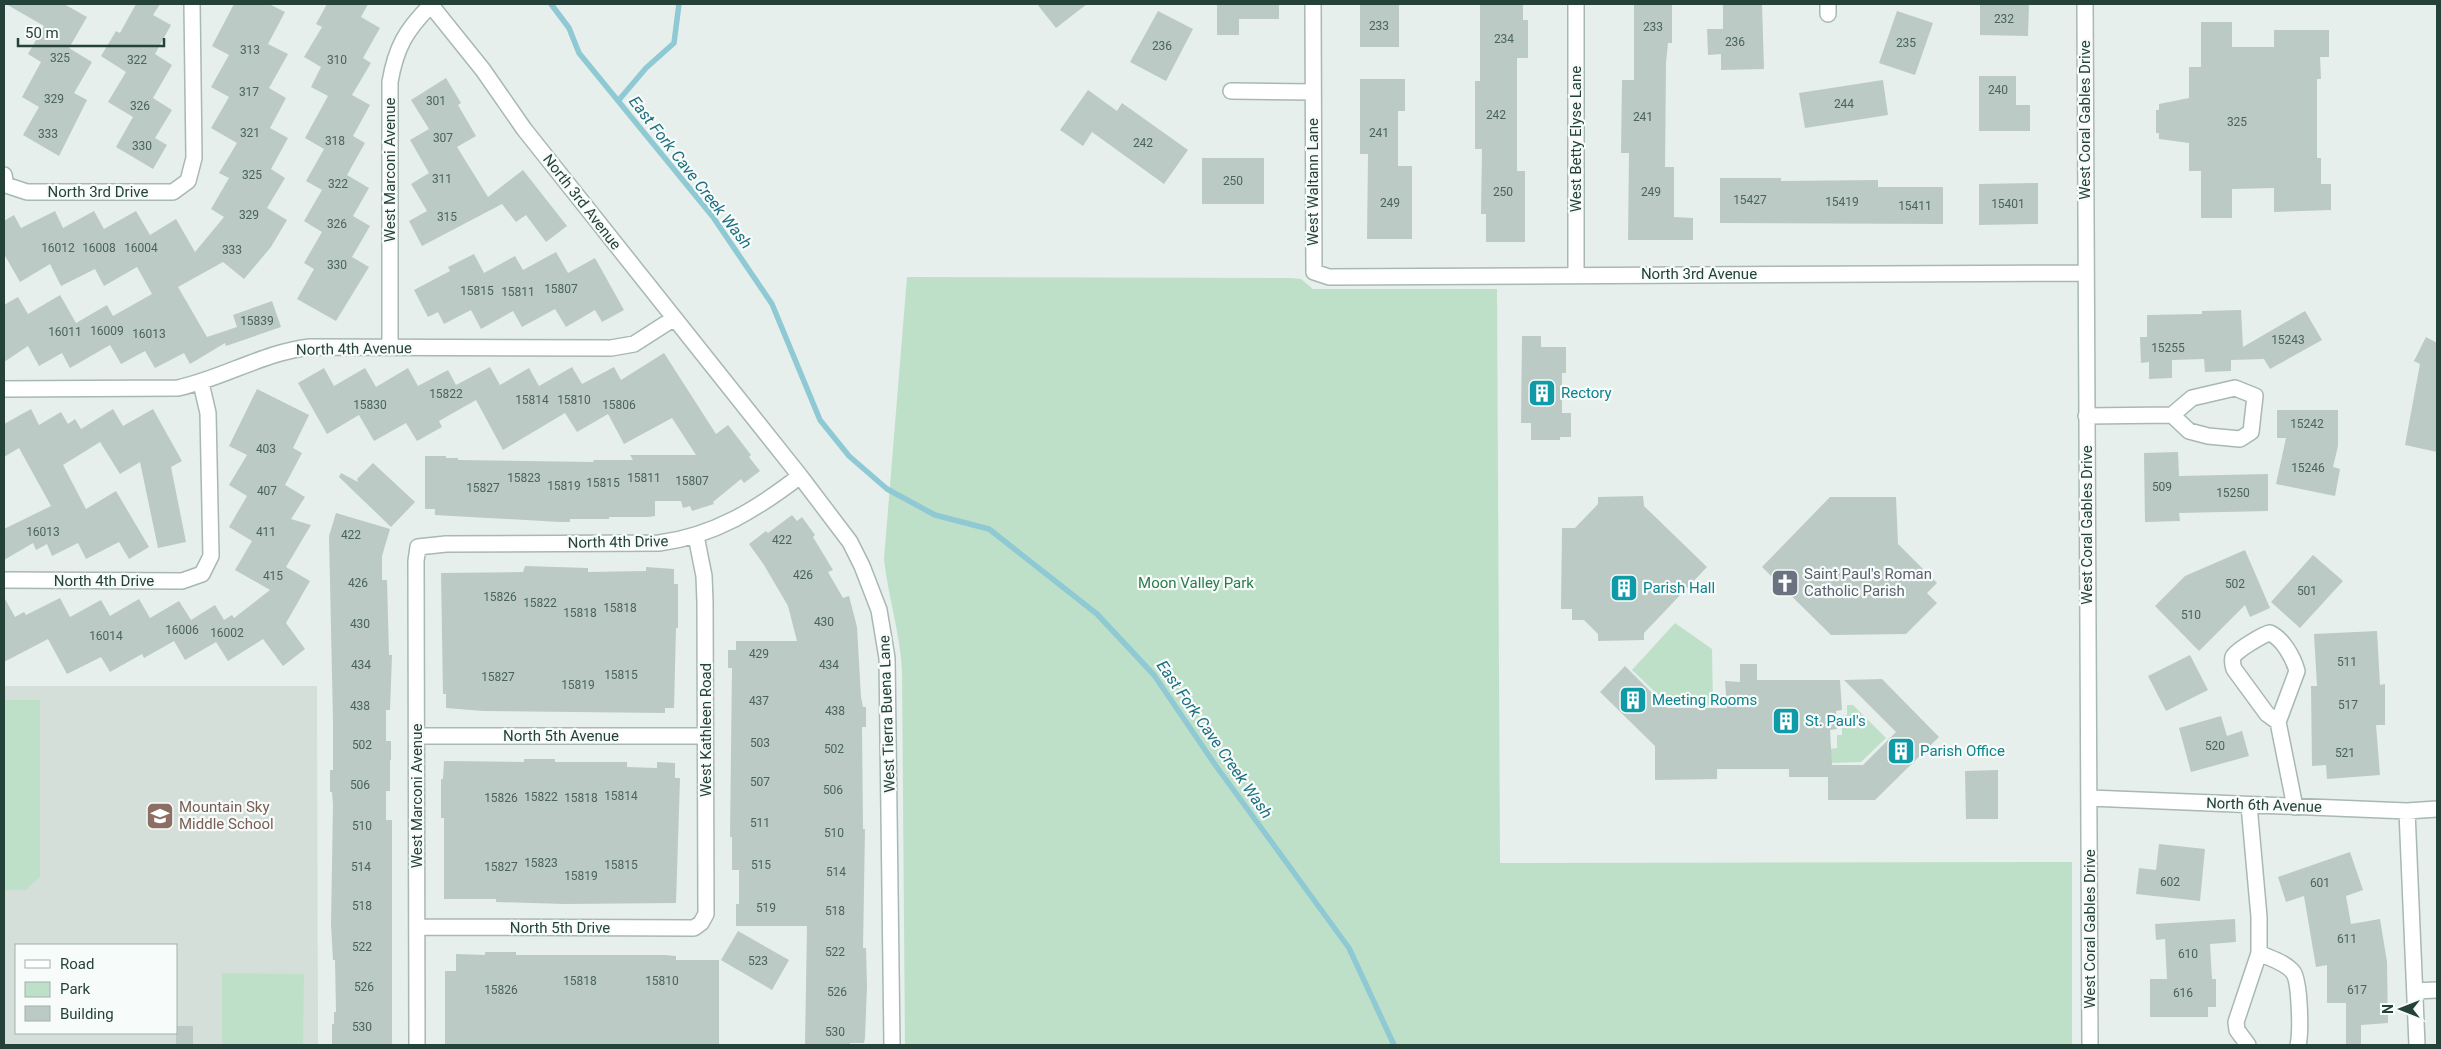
<svg xmlns="http://www.w3.org/2000/svg" width="2441" height="1049" viewBox="0 0 2441 1049" font-family="Roboto,sans-serif">
<style>
.built{fill:#d4dfda;fill-rule:evenodd}
.green{fill:#bfe0c8}
.lines{fill:none;stroke-linecap:round;stroke-linejoin:round}
.stream{stroke:#8ec9d4;stroke-width:5.5}
.building{fill:#bbcac4}
.minor-casing{stroke:#a8b8b2;stroke-width:18}
.minor{stroke:#fff;stroke-width:15}
.labels{text-anchor:middle;stroke-width:4.5;stroke-linejoin:round;paint-order:stroke}
.number-label{font-size:12px;fill:#4a645c}
.street-label{font-size:15px;fill:#24423a;stroke:#f7fbf9}
.culture-label{font-size:15px;fill:#0d838f;stroke:#f7fbf9;text-anchor:start}
.worship-label{font-size:15px;fill:#5b616d;stroke:#f7fbf9;text-anchor:start}
.park-label{font-size:15px;fill:#2d7a4b;stroke:#f7fbf9}
.education-label{font-size:15px;fill:#785e54;stroke:#f7fbf9;text-anchor:start}
.water-label{font-size:16px;font-style:italic;fill:#1c6f80;stroke:#f7fbf9}
</style>
<rect width="100%" height="100%" fill="#e6efeb"/>
<path class="built" d="M4,686H317L318,1045H4ZM16,945H176V1033H16Z"/>
<path class="green" d="M907,277L1291,278L1301,279L1313,289H1497L1500,863L2072,862V1045H905L902,670C900,632 888,597 884,559Z
M1675,623L1712,649L1713,705L1670,706L1632,670Z
M4,700H40V877L26,890H4Z
M1847,705H1853L1886,738L1861,762L1830,763L1829,749L1837,748V735H1842V716L1847,715Z
M222,973L304,974L303,1045H222Z"/>
<g class="lines">
<path class="stream" d="M551,4L569,28L579,53L713,217L772,304L820,420L849,456L887,489L935,515L989,529L1097,614L1154,675L1216,766L1349,948L1394,1045
M618,101L646,68L674,43L679,4"/>
</g>
<path class="building" d="M6,4H64L87,17L69,48L92,62L74,93L87,100L59,156L23,135L39,107L22,97L41,62L28,54L44,26Z
M136,4H160L153,15L171,25L155,54L172,65L153,98L172,110L155,138L167,145L153,169L116,147L133,117L108,102L126,72L101,56L116,31L120,33Z
M234,4H269L285,12L268,44L288,54L269,88L286,98L270,128L288,138L271,169L285,178L267,208L287,220L271,247L244,279L223,262L178,287L207,337L237,327L233,315L272,301L281,327L226,346L225,343L190,364L184,353L155,368L145,351L121,364L110,345L70,368L62,353L39,366L28,346L4,362V305L18,297L28,314L60,295L76,323L107,305L113,316L152,294L137,267L104,286L95,269L61,286L50,264L20,282L4,254V221L14,215L21,228L55,211L63,228L94,211L104,229L136,211L150,235L176,219L195,252L224,217L211,209L229,178L219,173L237,143L211,128L229,97L211,87L229,55L212,46Z
M327,4H368L361,17L380,28L363,58L371,63L352,95L370,105L353,136L365,143L347,175L369,188L353,216L370,226L352,257L369,267L336,321L297,299L314,269L304,263L322,232L304,221L322,190L306,181L324,149L305,138L328,96L311,87L321,67L304,57L322,27L316,24Z
M1037,4H1087L1056,28Z
M1217,4H1279V19H1239V35H1217Z
M1360,4H1399V47H1360Z
M1480,4H1523V20H1528V58H1517V171H1525V242H1486V214H1481L1482,149H1475V81H1480Z
M1634,4H1672V43H1668L1666,63L1665,167H1674V217L1693,218V240H1628L1629,153H1621L1622,80H1634Z
M1723,4H1762L1764,69L1721,70V54L1708,55L1707,29H1723Z
M1980,4H2029L2028,36L1980,35Z
M1158,11L1193,29L1166,81L1130,62Z
M1897,11L1933,23L1915,75L1879,63Z
M2201,22H2232V47H2274V30H2329V57H2320L2321,79H2317V158H2321V184H2331V210L2274,212V188L2232,189V218H2201V171H2189V143L2159,139V133H2156V110H2159V104L2189,98V67H2201Z
M1979,76H2016V105H2030V131H1979Z
M446,78L461,103L458,105L476,136L457,147L488,197L523,170L567,226L546,242L526,215L516,222L502,204L422,246L409,221L427,211L411,184L429,173L410,140L429,129L411,100Z
M1360,79H1405V111H1398V166H1412V239H1367L1368,154H1360Z
M1883,80L1888,115L1805,128L1799,93Z
M1088,90L1117,111L1122,103L1188,150L1164,184L1092,132L1083,146L1060,130Z
M1202,158H1264V204H1202Z
M1720,178H1781V181L1878,180V187H1943V224L1720,223Z
M2038,183V224L1979,225V184Z
M556,252L568,273L595,258L624,310L602,322L595,310L566,327L555,309L522,327L513,311L481,329L471,310L444,324L438,312L428,317L414,290L450,271L448,267L474,254L484,273L515,256L523,270Z
M2241,310L2243,347L2305,311L2322,340L2270,369L2264,359L2231,360V371L2205,372L2204,359L2172,360V378L2149,379V362L2141,363L2140,337H2147V315L2202,314V311Z
M1522,336H1541V347H1566V373H1562V413H1571V437H1560V440H1531V423H1521Z
M2426,337L2437,343V452L2405,445L2420,364L2414,361Z
M664,353L716,434L728,425L751,455L749,457L760,471L744,483L741,479L713,502L714,504L692,511L690,506L683,508L681,501H655V516L648,517H609V519H570V522H560L435,515V509H425V456H446V458H458V460L594,462L593,460H633L630,455H696L672,418L624,444L608,414L577,432L565,413L503,450L476,400L439,421L442,427L417,441L406,423L374,441L359,415L327,434L298,383L324,368L334,386L365,368L376,387L408,368L418,386L448,370L456,385L490,367L500,385L529,368L539,386L572,367L582,384L614,367L621,380Z
M257,389L309,415L293,448L302,453L285,485L305,497L291,519L311,525L286,567L310,581L286,623L305,649L283,666L263,639L228,661L216,642L185,660L174,641L144,658L142,654L110,672L101,657L67,674L48,639L4,662V597L15,617L24,612L26,615L60,598L70,617L101,600L110,616L139,599L150,618L179,601L191,620L215,605L224,620L232,615L234,618L270,590L235,570L252,541L229,527L247,496L229,485L247,455L229,446Z
M31,409L39,425L61,412L68,424L75,419L81,429L113,409L123,426L153,409L182,461L171,467L186,542L158,548L140,462L120,474L100,442L63,465L86,509L116,491L149,547L129,559L119,542L86,559L78,543L52,556L47,544L36,550L33,543L4,560V529L51,506L19,448L4,457V424Z
M2277,410H2338V446L2333,467L2340,469L2335,496L2276,484L2286,438H2277Z
M2178,452L2179,476L2268,474V511L2179,513L2180,521L2145,522L2144,453Z
M373,463L415,502L391,527L339,477L341,473L358,482L357,479Z
M1643,496L1644,506L1707,567L1644,633V640L1598,641V634L1584,620H1572V609H1561L1562,528H1575L1598,504V497Z
M1830,497H1896L1898,544L1937,583L1927,593L1937,603L1906,634L1831,635L1762,567Z
M336,513L390,529L382,556V580H387L389,655H392L390,710H386V741H391V760H390V791H386V820H392V1045L332,1044V1024H334V1012H336L335,960H333L331,924L333,804L332,792H330V770H333V721L329,536Z
M792,515L797,521L802,517L815,535L813,537L833,570L828,572L843,598L849,596L857,627L861,697L863,707H866V727H862L863,829H865L863,948H866L867,986L865,1038L864,1043H850V1045H805L807,926H736V904H739V870H732V837H730L732,668H728V650H736V641H797L788,606L764,565L749,544L766,531L768,533Z
M2245,550L2270,608L2250,617L2245,605L2199,651L2155,606L2185,576Z
M2313,555L2343,581L2300,628L2271,602Z
M525,566L588,568V572L646,571V567L674,569V584H678V628H676L674,708H665V713L483,711L446,708V694H443L441,573L523,572Z
M2377,631L2380,685L2385,684V725H2376L2380,775L2327,779L2326,765L2312,766L2311,686H2317L2314,634Z
M2190,655L2208,690L2166,711L2148,676Z
M1740,664H1757V680H1840L1842,710L1836,711L1837,729L1830,730L1832,765H1863L1896,732L1844,680L1882,679L1939,737L1875,800H1828V777H1789V769H1717V779L1655,780V746L1600,692L1625,666L1667,708H1727L1725,681L1740,682Z
M2221,716L2227,736L2242,731L2249,756L2191,772L2179,728Z
M524,759H555V762H627V767L657,768V762L675,763V778H680L676,903L565,904L496,902V899H444V818H441V779H443L444,761L524,762Z
M1998,770V819H1966L1965,771Z
M2159,844L2205,849L2200,901L2136,894L2139,868L2156,870Z
M2350,852L2363,890L2346,896L2351,924L2380,919L2387,962L2388,1023L2361,1025V1045H2346V1003H2327V965L2316,967L2304,896L2286,902L2278,877Z
M2235,919L2236,942L2210,944L2212,979H2216V1007H2208V1017H2150V979H2167L2165,939L2156,940L2155,924Z
M738,931L789,960L772,990L721,960Z
M485,952H516V955H665L676,956V960H719V1045H445V971H456V954L485,955Z
M176,1026H193V1045H176Z"/>
<g class="lines">
<g class="minor-casing">
<path id="minor" d="M430,4L483,70L524,129L800,476L850,542L862,566L879,610L887,658L892,1045
M1313,4L1314,272L1329,277L2085,273
M1576,4V274
M1828,4V14
M2085,4L2090,1045
M1231,91L1313,92
M4,175L6,185L27,192H173L188,181L194,158L192,4
M390,348V82C396,47 406,30 431,5
M4,389L178,388C223,378 265,352 310,347L611,348L634,344L673,319
M2086,416L2172,415L2192,398L2222,391L2235,388L2255,396L2251,432L2240,439L2208,436L2189,431L2172,415
M4,580L182,581L202,574L211,556L208,413L201,383
M2270,633C2283,639 2293,657 2297,671L2278,722L2267,714L2234,669C2233,666 2232,661 2233,657C2235,651 2264,634 2270,633Z
M2278,722L2295,807
M417,736H705
M2090,798L2407,811L2437,809
M2407,811L2417,1045
M417,927L694,928L701,923L706,914L705,602L704,576L696,536
M2259,953C2269,958 2285,962 2293,972C2300,981 2301,1033 2298,1045
M2415,991L2437,990
M417,1045L416,561L418,547L446,544L659,543C714,536 757,509 800,476
M2248,1045L2237,1030L2236,1022L2259,953V917L2249,805"/>
</g>
<use href="#minor" class="minor"/>
</g>
<defs>
<g id="building-square" transform="scale(1.4375)"><rect x="-9" y="-9" width="18" height="18" rx="4" fill="#0f9aa8" stroke="#f7fbf9"/><path d="M-4-6H4V6H1V3H-1V6H-4ZM-2.5-4.3h1.7v1.8h-1.7ZM.8-4.3h1.7v1.8H.8ZM-2.5-1h1.7V.8h-1.7ZM.8-1h1.7V.8H.8Z" fill="#fff"/></g>
<g id="church-square" transform="scale(1.4375)"><rect x="-9" y="-9" width="18" height="18" rx="4" fill="#6b7280" stroke="#f7fbf9"/><path d="M-1.2-6h2.4v3.5h3.3v2.4h-3.3V6h-2.4V-.1h-3.3v-2.4h3.3Z" fill="#fff"/></g>
<g id="school-square" transform="scale(1.4375)"><rect x="-9" y="-9" width="18" height="18" rx="4" fill="#8d6e63" stroke="#f7fbf9"/><path d="M0-5L7-2L0 1L-7-2ZM-4 1L0 2.5L4 1V4Q0 6-4 4Z" fill="#fff"/></g>
</defs>
<g fill-rule="evenodd">
<use href="#building-square" x="1542" y="393"/>
<use href="#church-square" x="1785" y="583"/>
<use href="#building-square" x="1624" y="588"/>
<use href="#building-square" x="1633" y="700"/>
<use href="#building-square" x="1786" y="721"/>
<use href="#building-square" x="1901" y="751"/>
<use href="#school-square" x="160" y="816"/>
</g>
<g class="labels">
<g class="number-label">
<text x="2004" y="23">232</text>
<text x="1379" y="30">233</text>
<text x="1653" y="31">233</text>
<text x="1504" y="43">234</text>
<text x="1735" y="46">236</text>
<text x="1906" y="47">235</text>
<text x="1162" y="50">236</text>
<text x="250" y="54">313</text>
<text x="60" y="62">325</text>
<text x="137" y="64">322</text>
<text x="337" y="64">310</text>
<text x="1998" y="94">240</text>
<text x="249" y="96">317</text>
<text x="54" y="103">329</text>
<text x="436" y="105">301</text>
<text x="1844" y="108">244</text>
<text x="140" y="110">326</text>
<text x="1496" y="119">242</text>
<text x="1643" y="121">241</text>
<text x="2237" y="126">325</text>
<text x="250" y="137">321</text>
<text x="1379" y="137">241</text>
<text x="48" y="138">333</text>
<text x="443" y="142">307</text>
<text x="335" y="145">318</text>
<text x="1143" y="147">242</text>
<text x="142" y="150">330</text>
<text x="252" y="179">325</text>
<text x="442" y="183">311</text>
<text x="1233" y="185">250</text>
<text x="338" y="188">322</text>
<text x="1503" y="196">250</text>
<text x="1651" y="196">249</text>
<text x="1750" y="204">15427</text>
<text x="1842" y="206">15419</text>
<text x="1390" y="207">249</text>
<text x="2008" y="208">15401</text>
<text x="1915" y="210">15411</text>
<text x="249" y="219">329</text>
<text x="447" y="221">315</text>
<text x="337" y="228">326</text>
<text x="58" y="252">16012</text>
<text x="99" y="252">16008</text>
<text x="141" y="252">16004</text>
<text x="232" y="254">333</text>
<text x="337" y="269">330</text>
<text x="561" y="293">15807</text>
<text x="477" y="295">15815</text>
<text x="518" y="296">15811</text>
<text x="257" y="325">15839</text>
<text x="107" y="335">16009</text>
<text x="65" y="336">16011</text>
<text x="149" y="338">16013</text>
<text x="2288" y="344">15243</text>
<text x="2168" y="352">15255</text>
<text x="446" y="398">15822</text>
<text x="532" y="404">15814</text>
<text x="574" y="404">15810</text>
<text x="370" y="409">15830</text>
<text x="619" y="409">15806</text>
<text x="2307" y="428">15242</text>
<text x="266" y="453">403</text>
<text x="2308" y="472">15246</text>
<text x="524" y="482">15823</text>
<text x="644" y="482">15811</text>
<text x="692" y="485">15807</text>
<text x="603" y="487">15815</text>
<text x="564" y="490">15819</text>
<text x="2162" y="491">509</text>
<text x="483" y="492">15827</text>
<text x="267" y="495">407</text>
<text x="2233" y="497">15250</text>
<text x="43" y="536">16013</text>
<text x="266" y="536">411</text>
<text x="351" y="539">422</text>
<text x="782" y="544">422</text>
<text x="803" y="579">426</text>
<text x="273" y="580">415</text>
<text x="358" y="587">426</text>
<text x="2235" y="588">502</text>
<text x="2307" y="595">501</text>
<text x="500" y="601">15826</text>
<text x="540" y="607">15822</text>
<text x="620" y="612">15818</text>
<text x="580" y="617">15818</text>
<text x="2191" y="619">510</text>
<text x="824" y="626">430</text>
<text x="360" y="628">430</text>
<text x="182" y="634">16006</text>
<text x="227" y="637">16002</text>
<text x="106" y="640">16014</text>
<text x="759" y="658">429</text>
<text x="2347" y="666">511</text>
<text x="361" y="669">434</text>
<text x="829" y="669">434</text>
<text x="621" y="679">15815</text>
<text x="498" y="681">15827</text>
<text x="578" y="689">15819</text>
<text x="759" y="705">437</text>
<text x="2348" y="709">517</text>
<text x="360" y="710">438</text>
<text x="835" y="715">438</text>
<text x="760" y="747">503</text>
<text x="362" y="749">502</text>
<text x="2215" y="750">520</text>
<text x="834" y="753">502</text>
<text x="2345" y="757">521</text>
<text x="760" y="786">507</text>
<text x="360" y="789">506</text>
<text x="833" y="794">506</text>
<text x="621" y="800">15814</text>
<text x="541" y="801">15822</text>
<text x="501" y="802">15826</text>
<text x="581" y="802">15818</text>
<text x="760" y="827">511</text>
<text x="362" y="830">510</text>
<text x="834" y="837">510</text>
<text x="541" y="867">15823</text>
<text x="621" y="869">15815</text>
<text x="761" y="869">515</text>
<text x="361" y="871">514</text>
<text x="501" y="871">15827</text>
<text x="836" y="876">514</text>
<text x="581" y="880">15819</text>
<text x="2170" y="886">602</text>
<text x="2320" y="887">601</text>
<text x="362" y="910">518</text>
<text x="766" y="912">519</text>
<text x="835" y="915">518</text>
<text x="2347" y="943">611</text>
<text x="362" y="951">522</text>
<text x="835" y="956">522</text>
<text x="2188" y="958">610</text>
<text x="758" y="965">523</text>
<text x="580" y="985">15818</text>
<text x="662" y="985">15810</text>
<text x="364" y="991">526</text>
<text x="501" y="994">15826</text>
<text x="2357" y="994">617</text>
<text x="837" y="996">526</text>
<text x="2183" y="997">616</text>
<text x="362" y="1031">530</text>
<text x="835" y="1036">530</text>
</g>
<g class="street-label">
<text transform="translate(2085 120) rotate(-90)" y="5">West Coral Gables Drive</text>
<text transform="translate(1576 139) rotate(-90)" y="5">West Betty Elyse Lane</text>
<text transform="translate(390 170) rotate(-90)" y="5">West Marconi Avenue</text>
<text transform="translate(1313 182) rotate(-90)" y="5">West Waltann Lane</text>
<text x="98" y="197">North 3rd Drive</text>
<text transform="translate(582 202) rotate(52)" y="5">North 3rd Avenue</text>
<text x="1699" y="279">North 3rd Avenue</text>
<text transform="translate(354 349) rotate(-1)" y="5">North 4th Avenue</text>
<text transform="translate(2087 525) rotate(-90)" y="5">West Coral Gables Drive</text>
<text transform="translate(618 542) rotate(-1)" y="5">North 4th Drive</text>
<text x="104" y="586">North 4th Drive</text>
<text transform="translate(887 714) rotate(-92)" y="5">West Tierra Buena Lane</text>
<text transform="translate(706 730) rotate(-90)" y="5">West Kathleen Road</text>
<text x="561" y="741">North 5th Avenue</text>
<text transform="translate(417 796) rotate(-90)" y="5">West Marconi Avenue</text>
<text transform="translate(2264 805) rotate(2)" y="5">North 6th Avenue</text>
<text x="560" y="933">North 5th Drive</text>
<text transform="translate(2090 929) rotate(-90)" y="5">West Coral Gables Drive</text>
</g>
<g class="culture-label">
<text x="1561" y="398">Rectory</text>
<text x="1643" y="593">Parish Hall</text>
<text x="1652" y="705">Meeting Rooms</text>
<text x="1805" y="726">St. Paul's</text>
<text x="1920" y="756">Parish Office</text>
</g>
<g class="worship-label">
<text x="1804" y="579">Saint Paul's Roman<tspan x="1804" dy="17">Catholic Parish</tspan></text>
</g>
<g class="park-label">
<text x="1196" y="588">Moon Valley Park</text>
</g>
<g class="education-label">
<text x="179" y="812">Mountain Sky<tspan x="179" dy="17">Middle School</tspan></text>
</g>
<g class="water-label">
<text transform="translate(691 172) rotate(52)" y="6">East Fork Cave Creek Wash</text>
<text transform="translate(1215 739) rotate(55)" y="6">East Fork Cave Creek Wash</text>
</g>
</g>
<rect width="2441" height="1049" fill="none" stroke="#24423a" stroke-width="10"/>
<rect x="15" y="944" width="162" height="90" fill="#f7fbf9" stroke="#a3b1ad"/>
<rect x="25" y="960" width="25" height="8" fill="#ffffff" stroke="#a3b1ad"/>
<text x="60" y="969" font-size="15" fill="#24423a">Road</text>
<rect x="25" y="982" width="25" height="15" fill="#bfe0c8" stroke="#a3b1ad"/>
<text x="60" y="994" font-size="15" fill="#24423a">Park</text>
<rect x="25" y="1006" width="25" height="15" fill="#bbcac4" stroke="#a3b1ad"/>
<text x="60" y="1019" font-size="15" fill="#24423a">Building</text>
<g transform="translate(2401 1009) rotate(270)" stroke="#f7fbf9" stroke-width="4" paint-order="stroke">
<path d="M0-4L9 19L0 12L-9 19Z" fill="#24423a"/>
<text y="-8" font-size="14" font-weight="bold" text-anchor="middle" fill="#24423a">N</text>
</g>
<path d="M18 38v8h146v-8" fill="none" stroke="#24423a" stroke-width="2.5"/>
<text x="25" y="38" font-size="15" fill="#24423a" stroke="#f7fbf9" stroke-width="4" paint-order="stroke">50 m</text>
</svg>
